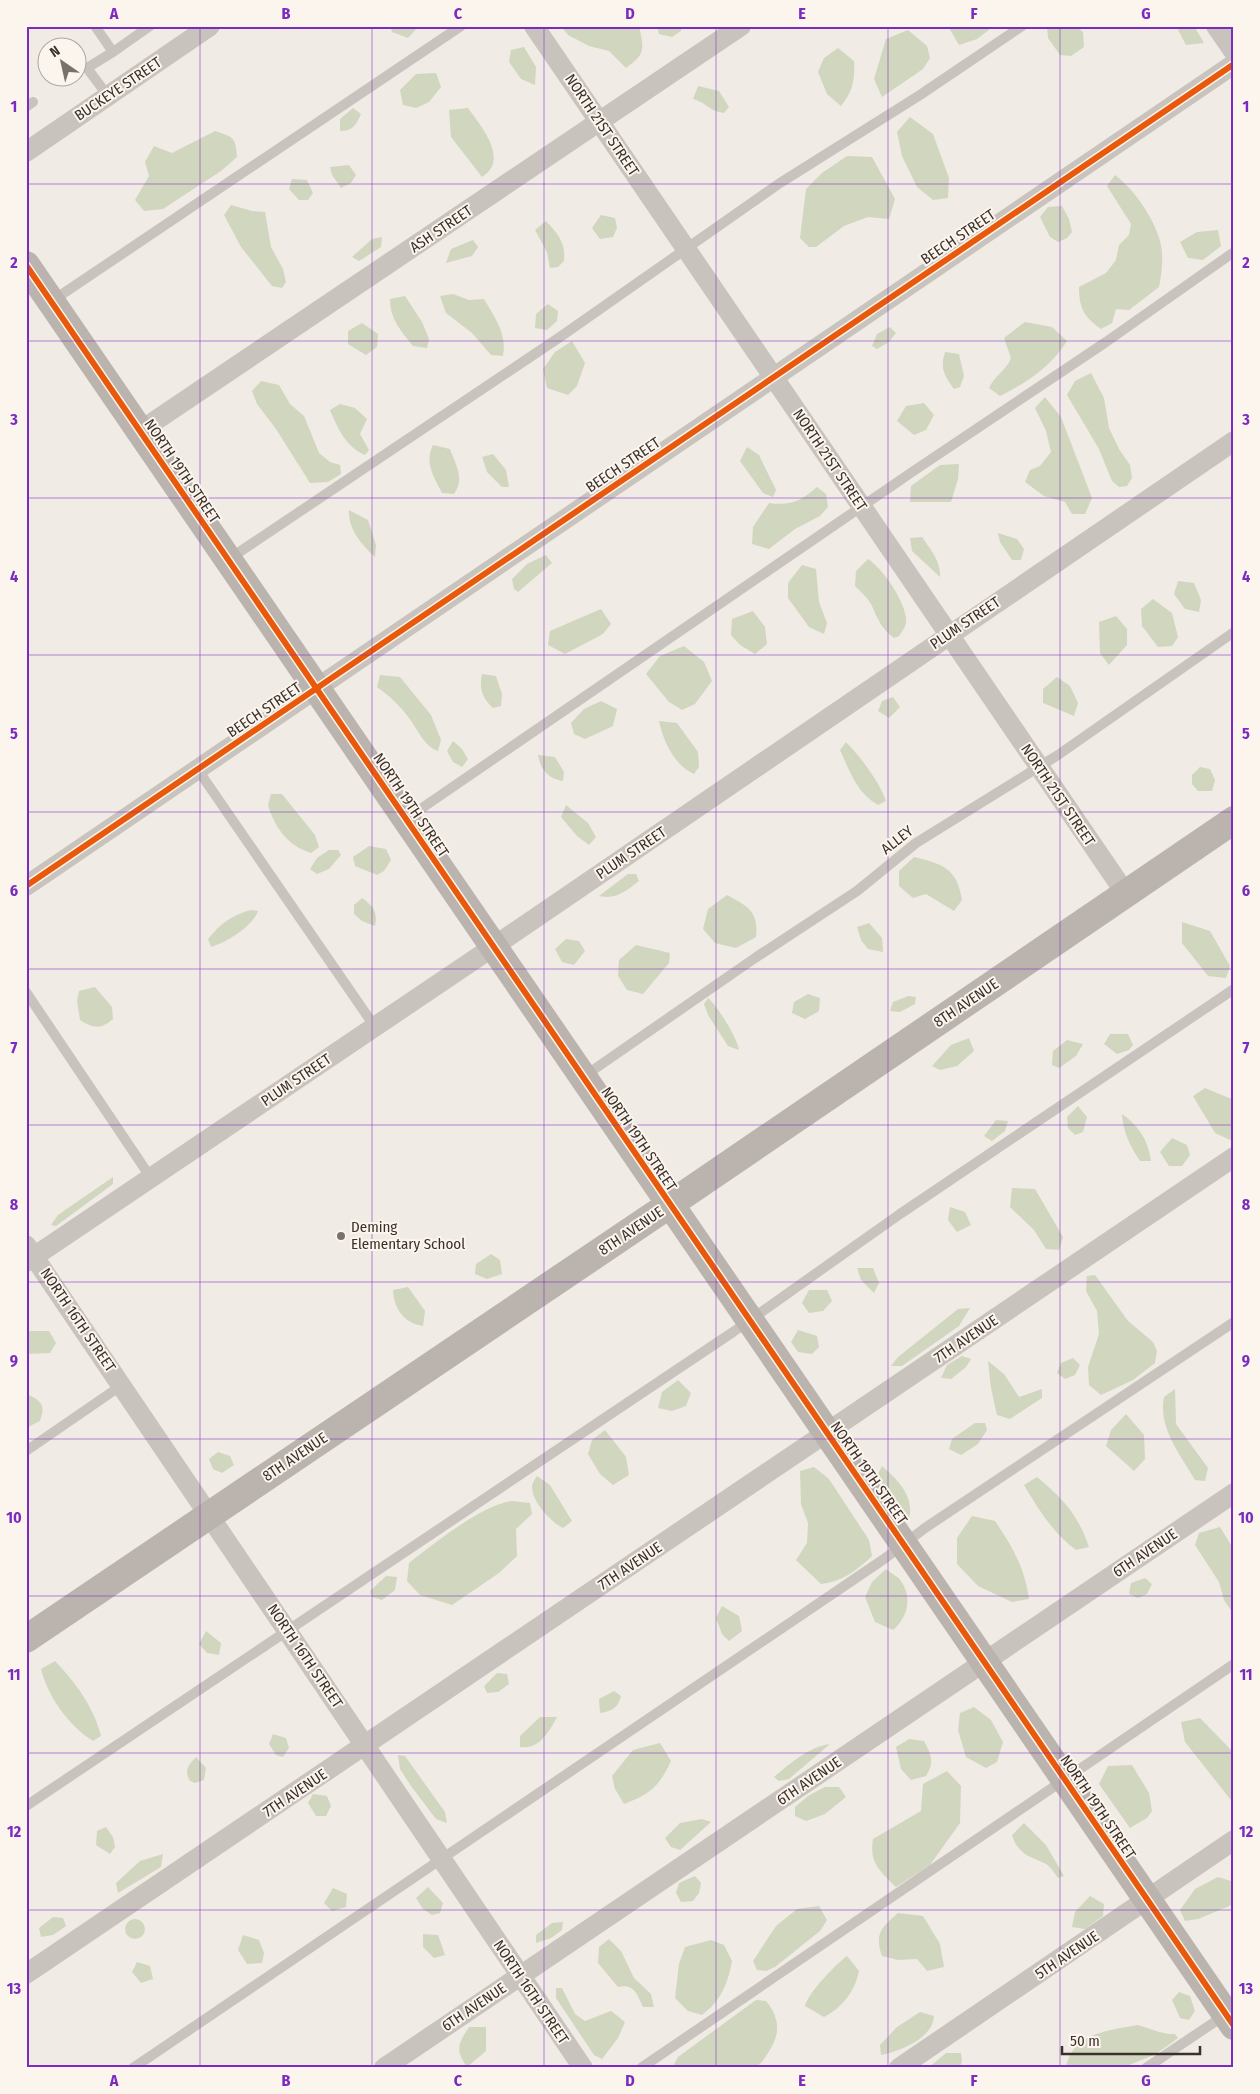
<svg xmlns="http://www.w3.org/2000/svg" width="1260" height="2094" viewBox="0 0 1260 2094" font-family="'Fira Sans Condensed',sans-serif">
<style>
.green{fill:#d1d6bf}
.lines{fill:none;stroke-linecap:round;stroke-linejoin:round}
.lane{stroke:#c9c3be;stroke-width:10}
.street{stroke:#c9c3be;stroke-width:20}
.secondary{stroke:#bab3ae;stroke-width:28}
.cycleway-casing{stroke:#fbf5ee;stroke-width:9}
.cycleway{stroke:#e8590c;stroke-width:6}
.grid{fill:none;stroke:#7b2cbf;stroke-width:1;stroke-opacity:0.55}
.poi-dot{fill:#7a716c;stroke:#fbf5ee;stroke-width:2}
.labels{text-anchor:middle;stroke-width:4;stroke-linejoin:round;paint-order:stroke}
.street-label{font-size:15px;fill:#3b302b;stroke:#fbf5ee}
.poi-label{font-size:15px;fill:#3b302b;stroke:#fbf5ee;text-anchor:start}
.neatline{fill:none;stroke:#7b2cbf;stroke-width:2}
.grid-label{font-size:16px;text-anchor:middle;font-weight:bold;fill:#7b2cbf}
</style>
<rect width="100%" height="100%" fill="#f0ebe5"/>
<path class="green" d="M390,26H416L417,28L408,38L392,32Z
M561,26H639C644,49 646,54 626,68L609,51L589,46L568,35Z
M657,26H682L681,31L672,37L659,34Z
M948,26H994L977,39L959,45Z
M1047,26H1076L1083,32L1084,47L1071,56L1060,55L1048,38Z
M1176,26H1194L1204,43L1186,45Z
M908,30L927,46L930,58L923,69L882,97L874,79L886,39Z
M524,47L536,67L535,85L521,79L509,62L511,50Z
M838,48L854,61C855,80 853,91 841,106L827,94L818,72L824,58Z
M436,73L441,87L429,102L416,108L403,105L400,90L416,74Z
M698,86L719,91L729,107L724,113C709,111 707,103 693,99Z
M353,108L361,114C356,125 353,131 340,131V119Z
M468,108C481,126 510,160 482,177L451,137L449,110Z
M910,117L933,134L949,178L948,198L933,200L917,187L902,156L897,132Z
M215,131C233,137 236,137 237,157L221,171L163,209L144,211L135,200L149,176L145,162L154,146L172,153Z
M847,156L872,157L895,199L889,219L868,217L844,226L816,247H809L800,238L806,189L822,173Z
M349,165L356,175L351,183L341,188L332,175L330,167Z
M1115,175C1133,188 1154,218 1160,241C1164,256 1162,272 1159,287L1129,310L1116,309L1112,323L1101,329C1084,317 1079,308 1079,287L1106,273L1116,260L1119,245L1129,235L1131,224L1107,186Z
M292,179L307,180L313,193L308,200H299L289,189Z
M231,205L252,211L265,212L271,247L283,269L286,282L282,288L272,286L241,247L224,215Z
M1062,206L1069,219L1072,232L1067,238L1058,242L1050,237L1040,217L1048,207Z
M601,215L615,218L617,228L613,237L600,239L592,228Z
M546,221C558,234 566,243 564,261L558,267L550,268L547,252L535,230Z
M1218,230L1221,246L1203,260L1188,258L1180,242L1197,232Z
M382,237L381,247L359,261L352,257L372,239Z
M473,240L478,247L472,256L446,263L451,249Z
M453,294L469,300L484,299C495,318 507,333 503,356L491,355L472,333L446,313L440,296Z
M405,296L422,322L429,339L427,348L413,346C401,331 390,319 390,299Z
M548,304L558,311L557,321L547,330L535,328L536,314Z
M1025,322L1052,327L1067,341C1050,368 1027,382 1000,396L989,388C995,375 1006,371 1011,358L1004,338Z
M362,323L378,334L377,347L366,355L348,344V331Z
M890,327L896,333L889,342L877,349L872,346L877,334Z
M572,341L585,363L577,386L568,395L547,388L543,369L555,352Z
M945,352L959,354L964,376L960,387L954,389C944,375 940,369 945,352Z
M1091,373L1104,398L1109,428L1119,449L1130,465L1132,478L1127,486L1119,487L1112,481L1099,449L1067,395L1075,381Z
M261,381L279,385L290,404L304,416L319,453L330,462L340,465L341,474L328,482L310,483L276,429L257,404L252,391Z
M1045,397L1061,417L1092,498L1085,514H1072L1065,502L1044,496L1025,482L1030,470L1040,466L1051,452L1046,431L1035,408Z
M924,403L934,415L926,430L914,435L897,421L906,406Z
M340,404L355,408L367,419L360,434L369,450L365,455C346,447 338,429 330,410Z
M433,445L450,449C456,465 465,479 454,494L442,493C434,477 424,463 433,445Z
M747,447L759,455L776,490L773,497L763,493L740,461Z
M493,454L506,470L509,487H502L487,472L482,457Z
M959,464L958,479L951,502H910L911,486L940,465Z
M817,487L826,494L828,507L820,516L795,529L769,549L752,544L753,527L769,503C791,506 801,501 817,487Z
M349,510L368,520L376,545L375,557C361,544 348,529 349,510Z
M998,533L1017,539L1024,549L1021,560H1012L1000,542Z
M922,537C930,549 941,561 940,577L912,551L910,538Z
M546,555L552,563L518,592L514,589L512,579L527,564Z
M868,559C883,569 907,603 906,622C906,626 902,632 899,636L894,638C881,629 877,617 871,604C867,597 860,591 855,586L856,571Z
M802,565L816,569L819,602L827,623L824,634L809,627L788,598V583Z
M1178,581L1194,583L1201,600L1199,612L1185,609L1174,594Z
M1153,599L1172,613L1178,637L1172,646L1158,647L1142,626L1141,609Z
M601,609L611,624L603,634L565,654L548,645L550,631Z
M753,611L765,627L767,644L755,654L740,645L731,635L732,619Z
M1116,616L1127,629V645L1109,665L1100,653L1099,622Z
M684,646L704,662L712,681L695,704L682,710L669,702L646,674L660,656Z
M482,674L496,676L502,694L501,706L493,708C482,698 479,688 482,674Z
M380,675L400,677L431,715L441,740L438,751C424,746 418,730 409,718C400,706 390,696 377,687Z
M1057,677L1070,686L1078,703L1074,716L1043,703V689Z
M893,697L900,707L889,718L878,711L882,701Z
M601,701L617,709L613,726L585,739L574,734L571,723L584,709Z
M659,721L677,723L698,752L699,767L694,774C675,766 663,741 659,721Z
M453,741L462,749L468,759L462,767L453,762L447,751Z
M846,742C860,756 880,783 886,801L878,805C857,793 850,772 840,750Z
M538,755L555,757L564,772L563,781C547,778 541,770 538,755Z
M1200,767L1210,769L1215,780L1212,791H1198L1192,784V775Z
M271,794H282L315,835L319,847L311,853C288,846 275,828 268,805Z
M566,805L588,823L596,837L589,845L577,836L561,817Z
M369,846L386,849L391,860L384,871L377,875L355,866L353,857Z
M329,850H338L341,855L329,869L317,874L310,869L317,858Z
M914,857C943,864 957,868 962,900L954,911L926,894L913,898L899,886V871Z
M628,874H636L639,881C626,891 616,900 599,896Z
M727,895C747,906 759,911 756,937L736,948L715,943L703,929L708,909Z
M362,898C373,906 378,912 375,926L362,921L354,914V905Z
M251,910L258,911C253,926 226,943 211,947L208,939C220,924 232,915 251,910Z
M1182,922L1210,931L1230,966L1226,978L1208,976L1182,943Z
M869,923L882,938L883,952L868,949L861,940L857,927Z
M566,939L579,941L585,951L574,965L562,962L555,949Z
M636,945L670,953L669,963L643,994L627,990L618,976L619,960Z
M95,987L112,1007L113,1019C101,1030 92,1028 80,1020L77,1001L79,991Z
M808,994L820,998L819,1011L805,1019L792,1013L794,1002Z
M908,996L916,997L915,1004L900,1012L890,1011L893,1002Z
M708,998C716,1004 738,1039 739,1050L728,1046L708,1015L704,1004Z
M1110,1034H1128L1133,1045L1129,1050L1117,1054L1104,1044Z
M969,1038L974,1051L957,1066L940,1070L932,1066L951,1045Z
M1067,1040L1083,1044L1076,1056L1059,1068L1052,1065L1053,1051Z
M1205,1088L1234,1100V1137L1230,1140L1215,1133L1193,1096Z
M1078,1106L1087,1117L1083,1132L1075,1135L1068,1128L1067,1117Z
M1122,1114C1139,1126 1148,1140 1151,1161H1140C1130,1146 1123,1132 1122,1114Z
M996,1120L1008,1121L1005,1131L992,1141L984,1136Z
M1172,1138L1187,1145L1190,1155L1182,1166H1169L1160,1152Z
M113,1177V1184L56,1226L51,1225L58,1215Z
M1012,1188L1035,1189L1063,1237L1059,1250L1046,1249L1034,1230L1010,1207Z
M950,1207L965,1212L971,1225L957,1232L948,1220Z
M491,1254L500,1260L502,1274L487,1279L475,1274L476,1264Z
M857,1268H873L879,1283L874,1293L861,1280Z
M1095,1275L1128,1321L1153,1342L1157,1351L1155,1363L1133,1380L1101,1395L1089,1385L1088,1367L1099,1334L1097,1311L1086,1291L1087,1276Z
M408,1287L425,1311L423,1326C404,1323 394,1309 393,1290Z
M809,1290H827L832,1301L823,1311L809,1313L802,1303Z
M970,1308L959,1326L902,1366H891L898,1357L958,1309Z
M798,1330L817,1336L819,1347L812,1354L798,1352L791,1342Z
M26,1331H49L56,1343L50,1353L26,1354Z
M962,1356L971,1359L966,1367L951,1379L941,1378L947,1365Z
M1073,1358L1080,1365L1075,1375L1065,1379L1057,1373L1061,1363Z
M988,1361L1004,1374L1019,1397L1042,1389V1398L1010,1419L997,1415L991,1388Z
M678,1380L691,1393L686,1406L672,1411L658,1408L662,1392Z
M1175,1389L1176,1424L1208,1468L1205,1481L1195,1480C1180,1454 1158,1428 1164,1397Z
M29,1395C43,1402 45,1406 40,1421L26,1428V1396Z
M1126,1414L1144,1435L1145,1459L1134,1471L1106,1446L1111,1430Z
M975,1423H985L987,1430L978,1444L961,1455L949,1449L952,1439Z
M605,1430L626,1457L629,1475L613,1485L600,1474L588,1454L592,1440Z
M218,1452L230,1456L234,1465L222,1473L213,1469L209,1459Z
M882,1466C897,1479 915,1497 909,1518L885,1490L878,1474Z
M814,1467L829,1479L869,1540L872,1556C857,1570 842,1582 821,1584L796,1560L807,1543L808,1523L801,1504L800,1471Z
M537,1476L550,1485L572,1521L563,1528C551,1522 532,1502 532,1487C532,1483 535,1479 537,1476Z
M1037,1477C1064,1500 1077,1513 1089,1547L1076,1550C1053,1533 1038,1509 1024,1485Z
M512,1501L530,1503L532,1514L516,1529L517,1556L499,1573L452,1605L420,1595L407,1581L409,1563C433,1544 482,1505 512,1501Z
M972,1516L995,1521C1012,1546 1025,1568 1029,1599L1012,1602L978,1586L957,1564V1538Z
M1220,1527L1234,1550V1615L1224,1600L1219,1582L1195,1545L1199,1533Z
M886,1569C890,1573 899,1577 901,1581C913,1599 907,1618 893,1630L875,1622L865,1597L872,1582Z
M386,1576L397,1577L395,1590L382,1600L372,1597L370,1591Z
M1145,1578L1152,1584L1147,1594L1138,1598L1129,1594L1131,1583Z
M722,1606L739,1616L742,1631L729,1641L722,1634L716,1618Z
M206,1631L221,1643L219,1655L207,1653L199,1644Z
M55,1661C75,1682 94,1707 101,1736L93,1741C69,1726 48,1697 41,1669Z
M497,1673L507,1674L509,1684L498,1692L487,1693L484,1686Z
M614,1691L621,1696C618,1708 612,1711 600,1713L599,1699Z
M974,1707L991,1720L1003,1742L997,1762L986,1768L966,1757L958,1730L960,1713Z
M540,1717H557C549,1732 539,1750 520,1747V1736Z
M1200,1718L1234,1753V1804L1185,1742L1181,1722Z
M273,1734L286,1738L289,1748L283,1757L276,1755L269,1744Z
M909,1739L924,1741C931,1754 935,1762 926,1776L911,1780L901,1769L896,1747Z
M660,1743L671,1761C659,1787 650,1794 624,1804L615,1789L612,1776L633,1750Z
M830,1744L789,1779L779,1781L774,1777C791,1763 808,1747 830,1744Z
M398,1755L405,1756L445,1812L447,1823L436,1819L411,1786L400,1769Z
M196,1757L206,1768L204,1780L195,1783L190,1781C184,1770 188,1766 196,1757Z
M1132,1765L1149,1793L1152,1811L1147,1818L1130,1828L1099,1784L1108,1766Z
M947,1771L961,1786L960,1823L930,1865L896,1887C880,1871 869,1863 873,1839L921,1811L923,1784Z
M825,1787H839L846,1797L825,1814L806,1821L795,1816V1807L808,1796Z
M313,1794L327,1796L331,1806L326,1816H316L308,1803Z
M702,1819L711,1822L680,1850L671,1847L665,1838L680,1823Z
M1024,1823L1046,1845L1064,1876L1058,1878C1054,1873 1051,1866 1044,1863C1028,1856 1018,1854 1012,1835Z
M106,1827L113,1837L115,1847L110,1854L96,1845L97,1831Z
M163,1854L161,1867L118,1893L116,1883L140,1861Z
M695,1876L701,1883L699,1893L693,1901L681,1902L676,1893L679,1883Z
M1218,1877L1234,1882V1904L1198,1919L1185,1921L1180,1910L1195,1889Z
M428,1887L443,1903L440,1913L432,1915L423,1909L416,1898Z
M333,1888L347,1894L346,1907L332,1911L324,1903Z
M1090,1896L1104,1904L1103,1916L1085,1929L1072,1927L1075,1912Z
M819,1906L827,1920L820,1931L775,1967L766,1971L757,1970L753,1961L776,1926L797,1909Z
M898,1913L923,1916L940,1944L944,1967L927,1971L917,1959L898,1960L882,1956C874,1933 882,1927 898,1913Z
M53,1917L63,1918L66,1926L53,1935L41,1937L39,1928Z
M125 1929a10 10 0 1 1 20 0a10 10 0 1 1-20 0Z
M563,1922L562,1930L551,1938L536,1943V1935L552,1923Z
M423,1934L438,1935L445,1955L434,1958L423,1947Z
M243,1935L259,1940L264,1953L262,1963L247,1964L238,1950Z
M609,1939L621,1951L634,1978L651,1994L654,2007H643C637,1994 634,1983 618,1987L598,1963L599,1947Z
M711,1940L724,1945L732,1961C728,1983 721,2001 702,2015L688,2011L675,1998L679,1964L685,1947Z
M847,1956L859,1971C855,1991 843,2007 824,2017L805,2006C808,1993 836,1964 847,1956Z
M137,1962L150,1966L153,1979L141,1983L132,1972Z
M556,1988H562L575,2014L585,2021L611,2011L625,2022L618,2038L602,2059L594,2055L556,1998Z
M1179,1992L1190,1996L1195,2011L1189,2020L1180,2018L1172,2000Z
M756,2000L766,2001C780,2018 781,2034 768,2053C764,2059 761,2064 755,2068H672L678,2057Z
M920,2012L934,2016C933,2038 901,2051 881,2055L880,2045L897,2027Z
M1137,2025C1150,2028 1163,2035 1175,2034L1178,2038L1156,2054L1122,2068H1066C1072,2033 1107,2031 1137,2025Z
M469,2027H486V2051L467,2067C455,2050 458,2044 469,2027Z
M946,2053H961L962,2062L959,2068H928Z"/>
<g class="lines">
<path class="lane" d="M95,26L113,52L87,68L108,96
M113,52L150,26
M26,107L33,102
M52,301L461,26
M229,559L560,337L780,183L920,95L1022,26
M198,770L375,1027
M406,819L915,470L1106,342L1234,252
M26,992L151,1178
M583,1077L755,958L857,891L916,843L1058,755L1234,632
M26,1451L122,1385
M26,1806L733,1332L900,1214L1234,989
M133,2068L884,1559L925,1528L1234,1322
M641,2068L1234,1664
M1146,2068L1225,2015"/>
<path class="street" d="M534,26L1126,894
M1216,26L1234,52
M26,152L210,26
M140,431L741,26
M26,886L1234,64
M26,1245L583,2068
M26,1262L493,947L1234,441
M26,1974L1234,1157
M384,2068L1234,1493
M899,2068L1234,1840"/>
<path class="secondary" d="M26,265L1234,2026
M26,1639L669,1205L1234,820"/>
<g class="cycleway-casing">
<path id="cycleway" d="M26,265L1234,2026
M26,886L1234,64"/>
</g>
<use href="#cycleway" class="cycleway"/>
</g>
<path class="grid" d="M200,26V2068M372,26V2068M544,26V2068M716,26V2068M888,26V2068M1060,26V2068M26,184H1234M26,341H1234M26,498H1234M26,655H1234M26,812H1234M26,969H1234M26,1125H1234M26,1282H1234M26,1439H1234M26,1596H1234M26,1753H1234M26,1910H1234"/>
<circle class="poi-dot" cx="341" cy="1236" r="5"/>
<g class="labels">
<g class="street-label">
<text transform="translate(118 89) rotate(-34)" y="5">BUCKEYE STREET</text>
<text transform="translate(602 125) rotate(56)" y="5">NORTH 21ST STREET</text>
<text transform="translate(441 229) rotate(-34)" y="5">ASH STREET</text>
<text transform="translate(958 237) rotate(-34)" y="5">BEECH STREET</text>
<text transform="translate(830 460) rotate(56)" y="5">NORTH 21ST STREET</text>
<text transform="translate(623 465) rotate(-34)" y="5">BEECH STREET</text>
<text transform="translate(182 471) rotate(56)" y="5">NORTH 19TH STREET</text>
<text transform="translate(965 623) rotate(-34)" y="5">PLUM STREET</text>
<text transform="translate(264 710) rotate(-34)" y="5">BEECH STREET</text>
<text transform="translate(1058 795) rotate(56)" y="5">NORTH 21ST STREET</text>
<text transform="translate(411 805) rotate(56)" y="5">NORTH 19TH STREET</text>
<text transform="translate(897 840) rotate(-38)" y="5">ALLEY</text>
<text transform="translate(631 853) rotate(-34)" y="5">PLUM STREET</text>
<text transform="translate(966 1003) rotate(-34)" y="5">8TH AVENUE</text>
<text transform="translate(296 1080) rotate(-34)" y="5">PLUM STREET</text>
<text transform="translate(639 1139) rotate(56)" y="5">NORTH 19TH STREET</text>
<text transform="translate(631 1231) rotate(-34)" y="5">8TH AVENUE</text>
<text transform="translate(78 1320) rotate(56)" y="5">NORTH 16TH STREET</text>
<text transform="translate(966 1339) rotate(-34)" y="5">7TH AVENUE</text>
<text transform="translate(295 1457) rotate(-34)" y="5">8TH AVENUE</text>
<text transform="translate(869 1473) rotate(55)" y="5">NORTH 19TH STREET</text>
<text transform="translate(1145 1553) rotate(-34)" y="5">6TH AVENUE</text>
<text transform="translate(630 1566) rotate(-34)" y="5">7TH AVENUE</text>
<text transform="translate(305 1656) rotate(56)" y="5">NORTH 16TH STREET</text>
<text transform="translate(809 1781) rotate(-34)" y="5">6TH AVENUE</text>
<text transform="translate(295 1793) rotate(-34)" y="5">7TH AVENUE</text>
<text transform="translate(1098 1807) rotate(56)" y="5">NORTH 19TH STREET</text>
<text transform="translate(1067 1955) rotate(-34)" y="5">5TH AVENUE</text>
<text transform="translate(531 1992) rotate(56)" y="5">NORTH 16TH STREET</text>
<text transform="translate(474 2007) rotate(-34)" y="5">6TH AVENUE</text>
</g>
<g class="poi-label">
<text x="351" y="1232">Deming<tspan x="351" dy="17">Elementary School</tspan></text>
</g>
</g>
<rect width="1260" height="2094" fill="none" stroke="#fbf5ee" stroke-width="55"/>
<g transform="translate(62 62) rotate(326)"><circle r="24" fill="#fbf5ee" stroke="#aea6a0"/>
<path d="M0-4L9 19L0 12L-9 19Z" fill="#7a716c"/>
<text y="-8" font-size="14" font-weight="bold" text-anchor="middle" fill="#3b302b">N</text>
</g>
<path d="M1062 2046v8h138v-8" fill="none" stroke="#3b302b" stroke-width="2.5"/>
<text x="1070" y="2046" font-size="15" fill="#3b302b" stroke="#fbf5ee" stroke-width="4" paint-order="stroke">50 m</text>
<rect x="28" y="28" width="1204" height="2038" class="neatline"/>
<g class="grid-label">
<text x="114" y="19">A</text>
<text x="286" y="19">B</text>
<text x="458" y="19">C</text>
<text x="630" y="19">D</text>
<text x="802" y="19">E</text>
<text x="974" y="19">F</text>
<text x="1146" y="19">G</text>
<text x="14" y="112">1</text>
<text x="1246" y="112">1</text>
<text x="14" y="268">2</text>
<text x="1246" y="268">2</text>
<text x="14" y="425">3</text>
<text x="1246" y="425">3</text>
<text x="14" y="582">4</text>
<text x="1246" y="582">4</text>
<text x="14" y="739">5</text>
<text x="1246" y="739">5</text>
<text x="14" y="896">6</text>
<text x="1246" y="896">6</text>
<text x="14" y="1053">7</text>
<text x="1246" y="1053">7</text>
<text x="14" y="1210">8</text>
<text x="1246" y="1210">8</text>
<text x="14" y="1366">9</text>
<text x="1246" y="1366">9</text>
<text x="14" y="1523">10</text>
<text x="1246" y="1523">10</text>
<text x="14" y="1680">11</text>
<text x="1246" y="1680">11</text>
<text x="14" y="1837">12</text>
<text x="1246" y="1837">12</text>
<text x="14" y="1994">13</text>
<text x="1246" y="1994">13</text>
<text x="114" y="2086">A</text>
<text x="286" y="2086">B</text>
<text x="458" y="2086">C</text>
<text x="630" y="2086">D</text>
<text x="802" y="2086">E</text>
<text x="974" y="2086">F</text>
<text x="1146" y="2086">G</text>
</g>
</svg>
